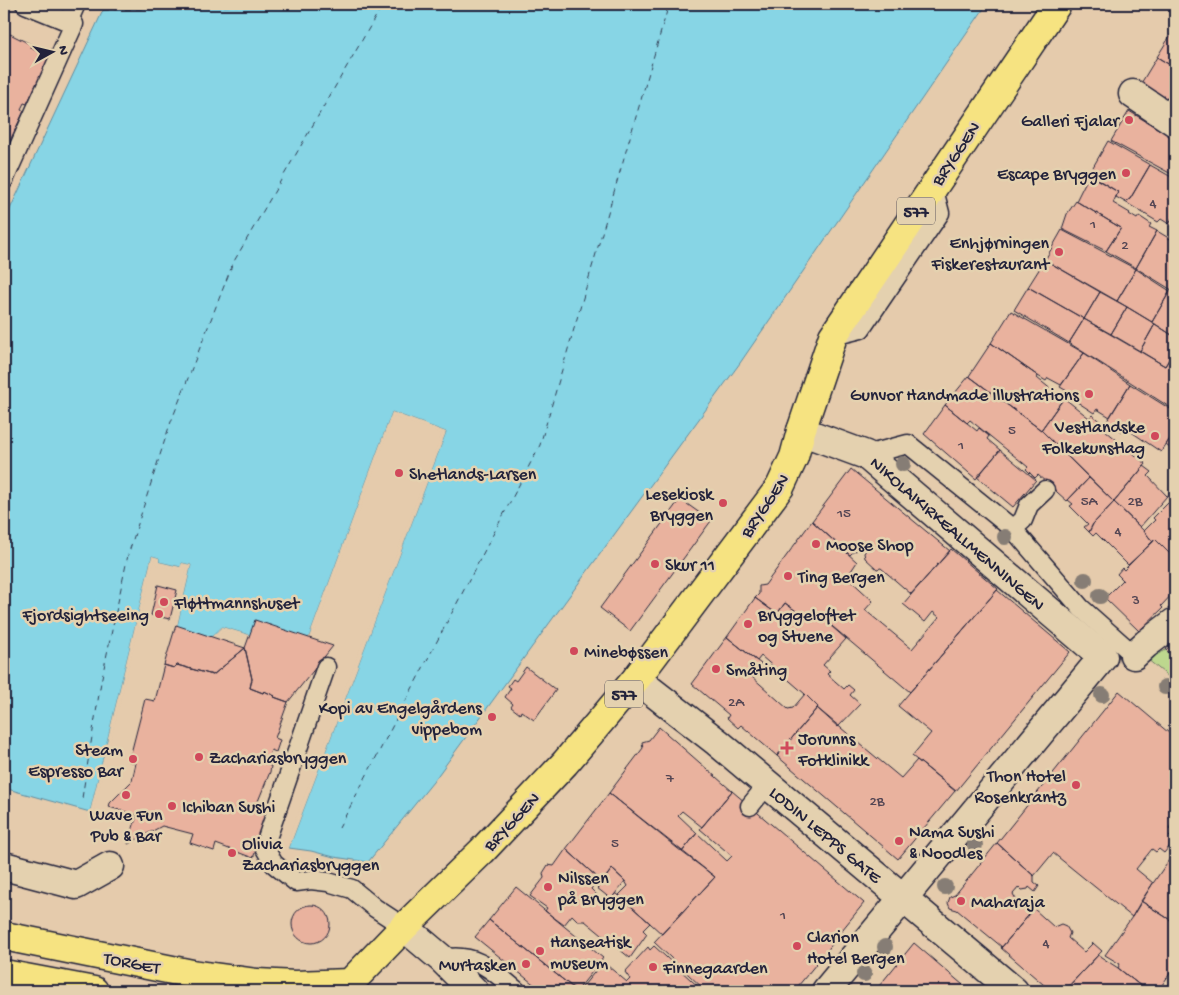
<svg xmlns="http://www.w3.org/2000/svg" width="1179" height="995" viewBox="0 0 1179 995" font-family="'Gochi Hand',sans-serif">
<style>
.green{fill:#bdd78e;stroke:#707c64}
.water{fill:#87d5e5;stroke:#5f8da1}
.pier{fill:#e5cbac}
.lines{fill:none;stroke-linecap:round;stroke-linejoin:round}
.ferry{stroke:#313d54;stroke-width:1;stroke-dasharray:6 5;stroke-linecap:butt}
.building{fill:#e9b29e;stroke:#22223b}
.lane-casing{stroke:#22223b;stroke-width:21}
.street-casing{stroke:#22223b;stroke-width:31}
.primary-casing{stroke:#22223b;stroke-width:31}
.lane{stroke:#e4d1af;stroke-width:18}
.street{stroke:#e4d1af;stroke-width:28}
.primary{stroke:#f6e381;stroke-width:28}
.tree{fill:#867d74}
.poi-dot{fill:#d1495b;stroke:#e4d1af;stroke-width:2}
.labels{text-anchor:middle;stroke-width:5;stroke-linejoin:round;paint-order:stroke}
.number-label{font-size:15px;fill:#544654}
.shield{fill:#e4d1af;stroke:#5c565e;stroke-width:1}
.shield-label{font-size:16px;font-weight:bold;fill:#22223b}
.poi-label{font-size:18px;fill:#22223b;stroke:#e4d1af;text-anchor:start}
.street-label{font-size:18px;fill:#22223b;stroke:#e4d1af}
</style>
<rect width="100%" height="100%" fill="#e5cbac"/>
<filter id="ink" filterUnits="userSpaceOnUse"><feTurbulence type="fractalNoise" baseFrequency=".02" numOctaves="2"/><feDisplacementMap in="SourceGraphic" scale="10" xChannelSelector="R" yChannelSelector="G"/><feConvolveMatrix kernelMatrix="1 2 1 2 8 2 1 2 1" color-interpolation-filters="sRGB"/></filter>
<g filter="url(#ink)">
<path class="green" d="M1166,650L1175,658V682L1147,659Z"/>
<path class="water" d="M106,4H987L740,363L433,782L368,862L334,857L311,851L289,848L446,432L392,412L304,651L222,627L205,643L175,635L191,565L182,563L181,567L159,562V558L152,556L90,812L4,788V222Z"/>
<path class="pier" d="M392,412L446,432L289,848L286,847L443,433L393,416L307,652L304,653L223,630L207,644L174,637L172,635L188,567L184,566L183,569L180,570L158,565L156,560L154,559L93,810L90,812L152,556L159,558V562L180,567L182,563L191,565L175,635L205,643L222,627L304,651Z"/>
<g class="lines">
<path class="ferry" d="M103,10L286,4
M82,798L101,682L128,555L169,427L233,263L383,4
M339,828L540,445L669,4"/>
</g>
<path class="building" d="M1175,28V68L1157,57Z
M10,34L32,45L31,48L49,57L27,104L24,103L21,109L24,111L4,153V36L8,38Z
M1157,57L1175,68V106L1140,85Z
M1129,111L1175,139V176L1111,141Z
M1108,141L1150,165L1130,199L1125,202L1116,197L1118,192L1089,174Z
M1150,165L1175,179V213L1169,224L1161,219L1158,222L1125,202L1130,199Z
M1089,175L1118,192L1113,203L1130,213L1129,214L1137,219L1139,216L1151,224L1149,227L1157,231L1136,268L1106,251L1121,228L1076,201Z
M1076,201L1121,228L1106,251L1062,229L1067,214Z
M1175,213V227L1169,224Z
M1062,230L1136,269L1117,301L1045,260Z
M1157,231L1172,240L1175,237V292L1136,268Z
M1045,260L1100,292L1084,319L1028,287Z
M1136,269L1170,291L1152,322L1117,301Z
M1028,287L1084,319L1069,343L1014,310Z
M1170,291L1175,294V337L1152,322Z
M1100,292L1127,307L1111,334L1084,319Z
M1127,307L1155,324L1140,351L1111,334Z
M1011,311L1084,353L1061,385L1048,378L1046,381L1038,376L991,343Z
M1084,319L1165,366L1169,360L1175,364V402L1171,408L1069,343Z
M1155,324L1175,337V348L1165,366L1140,351Z
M991,343L1038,376L1037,378L1063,399L1041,430L969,376Z
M1175,348V364L1169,360Z
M1084,353L1130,384L1110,417L1097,409L1094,413L1065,394L1067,391L1060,387Z
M969,376L1041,430L1089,478L1067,501L1038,475L1035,478L1026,469L1028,467L970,420L967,423L945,405Z
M1130,384L1175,412V431L1161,452L1127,429L1124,433L1107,421Z
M1064,398L1089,418L1092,415L1102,423L1100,426L1146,464L1114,502L1041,430Z
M945,405L977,431L979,428L989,436L987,439L1000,450L976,479L924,434Z
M1175,431V452L1166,445Z
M1000,450L1036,480L1013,507L977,477Z
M1144,466L1152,472L1148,476L1167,496L1140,527L1114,502Z
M851,469L950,551L911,594L881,568L877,569L865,558L864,553L867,549L863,547L853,552L850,555L812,521Z
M1089,478L1114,502L1093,524L1089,532L1084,527L1088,524L1070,506L1073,504L1068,500Z
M1175,487V503L1167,496Z
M680,499L711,521L630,631L600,608Z
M722,499L727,502L723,506L719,503Z
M1114,502L1144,531L1153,542L1128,565L1096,533L1093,536L1089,532L1093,524Z
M1168,503L1175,507V559L1155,539L1153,542L1144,531L1155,520L1153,518Z
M812,521L857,562L847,577L873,601L865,610L912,649L939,617L933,612L925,622L903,604L951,549L998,589L910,692L814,611L807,619L785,603L777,614L755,598L759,594V586L765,585Z
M1155,539L1175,559V591L1161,606L1163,608L1139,631L1105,598L1123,580L1117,574L1122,568L1124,570Z
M158,585L177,590L170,619L151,615Z
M997,590L1070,652L956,791L912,756L931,733L898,706Z
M755,598L777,614L785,603L807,619L814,611L846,639L823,665L830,671L827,674L844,689L848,685L854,690L850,695L860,704L838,727L817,708L818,707L805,694L761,656L757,661L727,637Z
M255,620L333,646L288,702L274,697L275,696L264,691L263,693L250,688L252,679L245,648Z
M176,625L245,648L213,675L177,665L174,668L164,665Z
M727,637L761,664L751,676L788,709L793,708L805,694L818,707L777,756L741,725L738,728L727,718L729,715L692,684Z
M1175,640V658L1166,650Z
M245,648L252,679L250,688L263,693L264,691L275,696L274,697L288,702L275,738L280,740L276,752L271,750L266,764L271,766L270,772L256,806L273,807L253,858L216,844L214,851L190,843L193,834L162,826L128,844L137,815L109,807L110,803L132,781L136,763L129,761L145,699L155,701L164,665L174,668L177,665L213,675Z
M526,667L556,690L534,720L521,711L520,714L511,707L513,704L505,697L511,688L508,686L513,679L516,681Z
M1119,691L1175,738V820L1169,828L1173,832L1169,836L1174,841L1164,853L1159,849L1156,852L1152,849L1136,869L1153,883L1132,917L1053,853L1034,876L997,843Z
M817,708L901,778L917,760L955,791L898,859L777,756Z
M659,727L732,791L702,827L682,811L678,815L697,833L682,852L609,793L643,748L642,742L649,740Z
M732,791L864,903L842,930L843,931L794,991H706L654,942L715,877L682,852L697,833L727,861L732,856L700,829Z
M609,793L715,877L662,934L619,895L628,886L625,881L612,869L603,881L599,879L566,849Z
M997,843L1034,876V882L1039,886L1035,892L1029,887L1028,889L1022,890L1019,887L1013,894L1017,901L1021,904L1024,902L1033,910L1002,947L957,910L950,908L948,903L950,897L955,895Z
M566,849L599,879L591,889L600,898L604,897L610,901L616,893L650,923L643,930L647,934L630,958L585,921H578L572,915L564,925L545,911L547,908L530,896L544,878L543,873L548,865L554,866Z
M1175,851V923L1141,901Z
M612,869L625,881L611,899L597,888Z
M516,887L603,958L577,991L489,920Z
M1141,901L1175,923V966L1158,991H1147L1118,968L1120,964L1105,955L1132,917Z
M292 924a19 19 0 1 1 38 0a19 19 0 1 1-38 0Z
M1034,909L1054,927L1061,924L1066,926L1070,933L1068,938L1084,952L1093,943L1102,951L1064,991H1051L1001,948Z
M489,920L577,991H542L475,937Z
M914,943L970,991H875Z
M654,946L703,991H579L603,962L627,982L630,979L625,972L648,947L650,950Z
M1098,955L1118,968L1147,991H1064Z"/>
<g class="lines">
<g class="lane-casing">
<path id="lane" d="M68,22L76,4
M4,180L74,24L25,4
M833,336L861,329L940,213L933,186
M866,455L908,444L1013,529L1081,608L1134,655
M1013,529L1023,520L1029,505L1045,490
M326,667L264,847L274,864L296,882L311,880L328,882L352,889L375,908L404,927
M750,806L767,785
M442,959C476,952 493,971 517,991"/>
</g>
<g class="street-casing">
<path id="street" d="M1133,94L1175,122
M801,431L866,455L1103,657L826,991
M1134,655L1146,644L1175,622
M636,679L717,742L1014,991
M4,866L76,885L110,866
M404,927L442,959L474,991"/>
</g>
<g class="primary-casing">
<path id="primary" d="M4,936L192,974L257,983L295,985L350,983
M4,974L94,991
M335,991L350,983L404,927L482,851L565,763L636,679L780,487L794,457L801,431L833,336L1057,4"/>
</g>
<use href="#lane" class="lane"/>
<use href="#street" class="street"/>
<use href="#primary" class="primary"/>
</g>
<g class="tree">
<circle cx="903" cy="464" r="8"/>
<circle cx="1005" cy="537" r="8"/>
<circle cx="1085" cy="580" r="8"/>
<circle cx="1100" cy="596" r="8"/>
<circle cx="1165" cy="687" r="8"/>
<circle cx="1102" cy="695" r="8"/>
<circle cx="975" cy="845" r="8"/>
<circle cx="945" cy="887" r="8"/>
<circle cx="885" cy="947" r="8"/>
<circle cx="864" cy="974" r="8"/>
</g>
</g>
<g class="poi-dot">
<circle cx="1129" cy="120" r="5"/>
<circle cx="1126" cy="173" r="5"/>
<circle cx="1059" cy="252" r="5"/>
<circle cx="1089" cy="394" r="5"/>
<circle cx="1155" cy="436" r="5"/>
<circle cx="399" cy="473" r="5"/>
<circle cx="723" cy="503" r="5"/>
<circle cx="816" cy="544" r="5"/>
<circle cx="655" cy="564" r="5"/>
<circle cx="788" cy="576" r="5"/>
<circle cx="164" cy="602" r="5"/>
<circle cx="159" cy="614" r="5"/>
<circle cx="748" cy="624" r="5"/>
<circle cx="574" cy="651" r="5"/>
<circle cx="716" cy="669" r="5"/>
<circle cx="492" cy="717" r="5"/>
<path d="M784.5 740.5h5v5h5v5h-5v5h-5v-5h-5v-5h5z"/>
<circle cx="199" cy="757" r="5"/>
<circle cx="133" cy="759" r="5"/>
<circle cx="1076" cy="785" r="5"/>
<circle cx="126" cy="795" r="5"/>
<circle cx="172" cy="806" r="5"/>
<circle cx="899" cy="841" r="5"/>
<circle cx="232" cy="853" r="5"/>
<circle cx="548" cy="887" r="5"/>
<circle cx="961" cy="901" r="5"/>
<circle cx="797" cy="946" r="5"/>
<circle cx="540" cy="951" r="5"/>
<circle cx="526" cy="964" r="5"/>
<circle cx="653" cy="967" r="5"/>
</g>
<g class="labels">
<g class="number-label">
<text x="1153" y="207">4</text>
<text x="1093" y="228">1</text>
<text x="1125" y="249">2</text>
<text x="1012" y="434">5</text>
<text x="961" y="449">1</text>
<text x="1089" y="505">5A</text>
<text x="1135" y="505">2B</text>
<text x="844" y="517">15</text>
<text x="1118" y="535">4</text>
<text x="1136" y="604">3</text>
<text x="736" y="706">2A</text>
<text x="670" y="782">7</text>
<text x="877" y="805">2B</text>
<text x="615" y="847">5</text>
<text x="783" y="919">1</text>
<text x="1046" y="947">4</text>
</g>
<g class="shield">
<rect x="897" y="197.5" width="38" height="27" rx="4"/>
<rect x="605" y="680.5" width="38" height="27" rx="4"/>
</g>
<g class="shield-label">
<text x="916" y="217">577</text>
<text x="624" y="700">577</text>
</g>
<g class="poi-label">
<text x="1119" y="126" text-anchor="end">Galleri Fjalar</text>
<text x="1116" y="179" text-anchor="end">Escape Bryggen</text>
<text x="1049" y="248" text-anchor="end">Enhjørningen<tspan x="1049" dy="21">Fiskerestaurant</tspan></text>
<text x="1079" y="400" text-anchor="end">Gunvor Handmade illustrations</text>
<text x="1145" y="432" text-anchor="end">Vestlandske<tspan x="1145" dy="21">Folkekunstlag</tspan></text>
<text x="409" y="479">Shetlands-Larsen</text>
<text x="713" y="499" text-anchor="end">Lesekiosk<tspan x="713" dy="21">Bryggen</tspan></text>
<text x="826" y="550">Moose Shop</text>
<text x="665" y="570">Skur 11</text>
<text x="798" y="582">Ting Bergen</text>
<text x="174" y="608">Fløttmannshuset</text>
<text x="149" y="620" text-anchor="end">Fjordsightseeing</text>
<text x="758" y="620">Bryggeloftet<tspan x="758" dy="21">og Stuene</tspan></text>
<text x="584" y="657">Minebøssen</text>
<text x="726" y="675">Småting</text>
<text x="482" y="713" text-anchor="end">Kopi av Engelgårdens<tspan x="482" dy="21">vippebom</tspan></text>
<text x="798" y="744">Jorunns<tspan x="798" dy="21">Fotklinikk</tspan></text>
<text x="123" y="755" text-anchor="end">Steam<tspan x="123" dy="21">Espresso Bar</tspan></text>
<text x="209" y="763">Zachariasbryggen</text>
<text x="1066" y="781" text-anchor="end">Thon Hotel<tspan x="1066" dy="21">Rosenkrantz</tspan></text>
<text x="182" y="812">Ichiban Sushi</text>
<text x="126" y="820" text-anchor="middle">Wave Fun<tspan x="126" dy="21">Pub &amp; Bar</tspan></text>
<text x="909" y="837">Nama Sushi<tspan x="909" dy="21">&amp; Noodles</tspan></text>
<text x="242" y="849">Olivia<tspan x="242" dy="21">Zachariasbryggen</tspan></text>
<text x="558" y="883">Nilssen<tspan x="558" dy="21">på Bryggen</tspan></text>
<text x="971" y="907">Maharaja</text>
<text x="807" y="942">Clarion<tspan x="807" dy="21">Hotel Bergen</tspan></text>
<text x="550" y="947">Hanseatisk<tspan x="550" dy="21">museum</tspan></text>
<text x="516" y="970" text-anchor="end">Murtasken</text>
<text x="663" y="973">Finnegaarden</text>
</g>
<g class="street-label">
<text transform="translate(955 153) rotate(-56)" y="6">BRYGGEN</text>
<text transform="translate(764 505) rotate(-56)" y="6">BRYGGEN</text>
<text transform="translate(958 533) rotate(41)" y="6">NIKOLAIKIRKEALLMENNINGEN</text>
<text transform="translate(511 821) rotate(-47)" y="6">BRYGGEN</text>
<text transform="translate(826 834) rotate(40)" y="6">LODIN LEPPS GATE</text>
<text transform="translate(132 962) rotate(11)" y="6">TORGET</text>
</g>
</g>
<rect width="1179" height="995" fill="none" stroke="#e4d1af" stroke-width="20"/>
<rect x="10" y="10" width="1159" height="975" fill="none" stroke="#22223b" stroke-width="2" filter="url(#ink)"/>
<g transform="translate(52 52) rotate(82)" stroke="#e4d1af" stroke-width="4" paint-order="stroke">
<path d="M0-4L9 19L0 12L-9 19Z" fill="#22223b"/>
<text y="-8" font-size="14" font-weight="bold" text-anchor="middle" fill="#22223b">N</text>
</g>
</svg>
